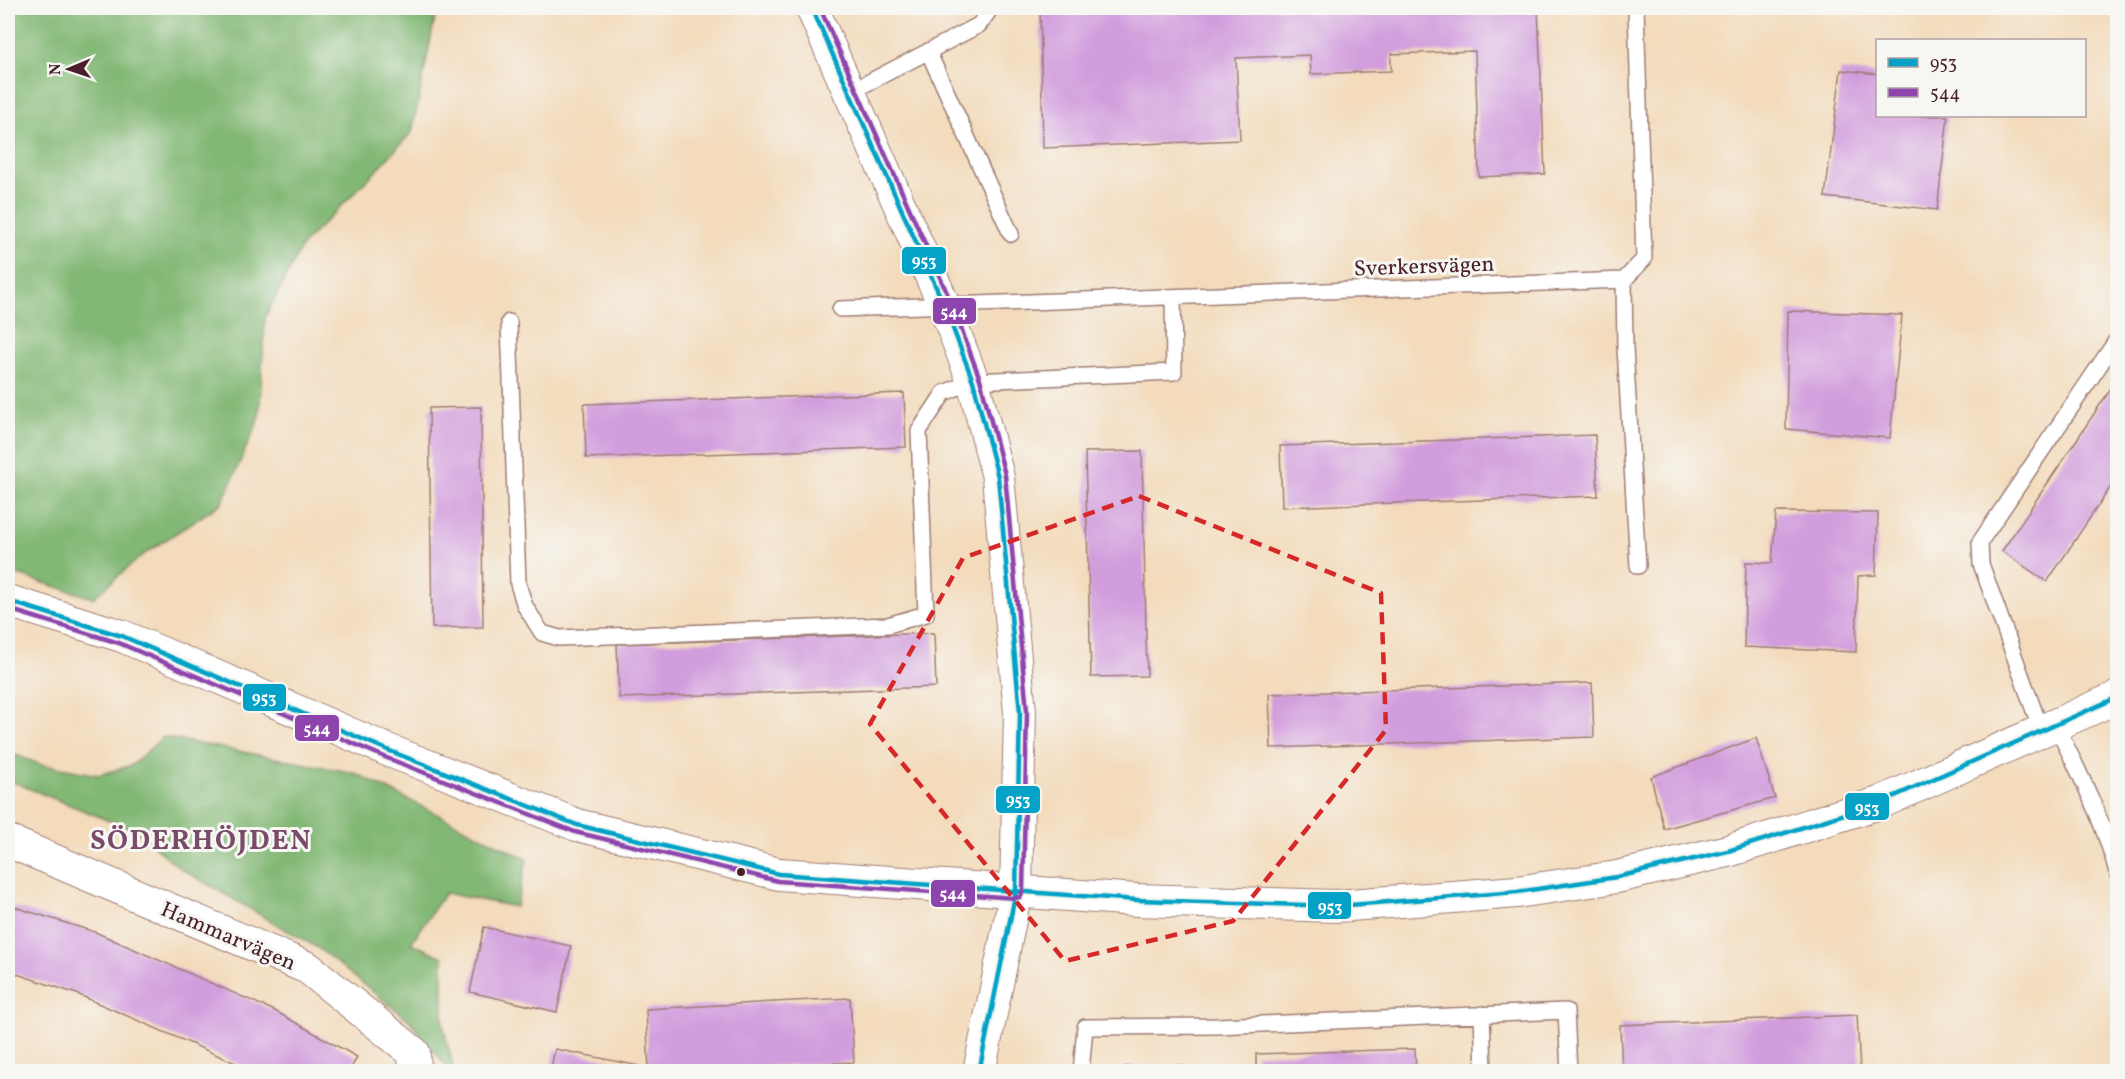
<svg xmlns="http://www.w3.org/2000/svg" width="2125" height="1079" viewBox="0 0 2125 1079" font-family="Vollkorn,serif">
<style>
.forest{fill:#82b874;stroke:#666c50;stroke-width:1.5}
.building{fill:#d29ddd}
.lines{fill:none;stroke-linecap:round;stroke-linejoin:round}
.service-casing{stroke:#9e7d74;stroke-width:18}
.minor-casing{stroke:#9e7d74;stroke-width:34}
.service{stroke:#fff;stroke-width:15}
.minor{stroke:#fff;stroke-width:32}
.bus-1-casing{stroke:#f6f6f2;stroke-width:9}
.bus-2-casing{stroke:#f6f6f2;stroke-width:9}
.bus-1{stroke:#04a2c6;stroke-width:4.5}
.bus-2{stroke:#8e44ad;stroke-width:4.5}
.marked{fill:none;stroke:#d62828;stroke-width:4.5;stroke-dasharray:12 8;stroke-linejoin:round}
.bus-dot{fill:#4a1f2b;stroke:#f6f6f2;stroke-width:2}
.labels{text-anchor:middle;stroke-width:6;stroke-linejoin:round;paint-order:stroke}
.street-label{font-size:22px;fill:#4a1f2b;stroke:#f6f6f2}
.district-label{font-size:28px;font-weight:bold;letter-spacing:1.5px;fill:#7a4b69;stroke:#f6f6f2}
.line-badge{stroke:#f6f6f2;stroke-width:2}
.badge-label{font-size:16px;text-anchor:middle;font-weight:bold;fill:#fff}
</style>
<rect width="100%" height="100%" fill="#f6f6f2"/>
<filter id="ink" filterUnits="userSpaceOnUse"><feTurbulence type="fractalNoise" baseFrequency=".0167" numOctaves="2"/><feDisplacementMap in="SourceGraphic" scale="12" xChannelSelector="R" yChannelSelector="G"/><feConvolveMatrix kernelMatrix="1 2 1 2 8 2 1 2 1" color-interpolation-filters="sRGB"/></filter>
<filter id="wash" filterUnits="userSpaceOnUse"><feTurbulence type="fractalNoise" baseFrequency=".008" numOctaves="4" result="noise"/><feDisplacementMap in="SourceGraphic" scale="24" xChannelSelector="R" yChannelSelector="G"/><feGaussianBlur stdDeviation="1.35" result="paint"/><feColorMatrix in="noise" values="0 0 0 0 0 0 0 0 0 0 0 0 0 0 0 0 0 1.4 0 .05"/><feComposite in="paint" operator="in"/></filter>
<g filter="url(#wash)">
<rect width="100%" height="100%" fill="#f3dbbc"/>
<path class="forest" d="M8,8H437L412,132L376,171L303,244L265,317L259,418L222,503L144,554L93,598L8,572Z
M163,737L355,773L527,859L516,907L445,893L411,943L443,957V1025L454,1071H450L410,1021L318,948L181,869L137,832L8,780V752L39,764L99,775L132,765Z"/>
<g id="blocks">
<path class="building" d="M1040,8H1538L1545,174L1479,177L1475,51L1391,54V71L1311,74L1310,55L1236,58L1240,140L1043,148Z
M1841,70L1878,74V116H1948L1937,210L1825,197Z
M1788,311L1902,315L1890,438L1786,429Z
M2118,378V476L2047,582L2002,551Z
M904,393L906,447L586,458L584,404Z
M481,407L483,627L432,628L429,408Z
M1595,435L1598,496L1282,507L1280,446Z
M1142,451L1147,676L1091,677L1085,452Z
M1776,512L1878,513L1876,575L1858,576L1856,652L1744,647L1746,562L1772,563Z
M934,633L936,687L619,698L617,644Z
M1592,683L1594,737L1271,748L1269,694Z
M1756,738L1775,798L1664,829L1651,777Z
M8,905L95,932L275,1011L357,1057L349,1072H256L77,994L8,971Z
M484,927L571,946L557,1012L470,992Z
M850,998L854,1062L649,1072L646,1009Z
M1857,1015L1860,1072H1622L1620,1025Z
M555,1049L640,1066L639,1072H550Z
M1415,1049L1416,1072H1256V1054Z
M1182,1065V1072H1125V1067Z"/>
</g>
</g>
<g filter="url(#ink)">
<use href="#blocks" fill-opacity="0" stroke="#9e7d74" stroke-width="1.5"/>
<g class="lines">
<g class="service-casing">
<path id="service" d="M928,51L1011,234
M850,92L979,25L991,8
M1624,280L1625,348L1638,566
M840,309L1624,280L1644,259L1636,8
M509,322L518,584L525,606L542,633L559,638L584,637L888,625L926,614L919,431L944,393L973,381L1174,372L1173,297
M2055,724C2080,773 2104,822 2118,875
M2041,730L1981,564L1980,542L2118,338
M1482,1014L1484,1072
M1081,1072L1085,1027L1217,1026L1566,1011L1569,1072"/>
</g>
<g class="minor-casing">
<path id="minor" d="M812,8L944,305L973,381L998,477L1020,712L1016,891L979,1072
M8,601L122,636L390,751L577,825L779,874L1137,900L1337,906L1517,892L1617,877L1728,851L1879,803L2118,697
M8,841L308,968L414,1053L415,1072"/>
</g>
<use href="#service" class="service"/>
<use href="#minor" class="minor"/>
<g class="bus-1-casing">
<path id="bus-1" d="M812,8L944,305L973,381L998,477L1020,712L1016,891L979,1072
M8,601L122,636L390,751L577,825L779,874L1137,900L1337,906L1517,892L1617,877L1728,851L1879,803L2118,697"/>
</g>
<g class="bus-2-casing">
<path id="bus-2" d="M8,609L119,643L387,758L575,832L778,881L1015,898L1020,897L1023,891L1027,711L1005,475L980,379L951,302L820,8"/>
</g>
<use href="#bus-1" class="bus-1"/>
<use href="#bus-2" class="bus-2"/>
</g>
</g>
<path class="marked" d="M1139,496L1381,593L1386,730L1233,921L1065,961L870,724L963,558Z"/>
<circle class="bus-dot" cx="741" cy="872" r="5"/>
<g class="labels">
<g class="street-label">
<text transform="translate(1424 265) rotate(-2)" y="8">Sverkersvägen</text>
<text transform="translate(229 935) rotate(23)" y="8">Hammarvägen</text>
</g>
<g class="district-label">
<text x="201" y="849">SÖDERHÖJDEN</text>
</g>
</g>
<g class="line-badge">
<rect x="901" y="246" width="46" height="29" rx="6" fill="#04a2c6"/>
<rect x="932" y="297" width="45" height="28" rx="6" fill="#8e44ad"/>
<rect x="242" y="683" width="45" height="29" rx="6" fill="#04a2c6"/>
<rect x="294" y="714" width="46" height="28" rx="6" fill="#8e44ad"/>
<rect x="995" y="785" width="46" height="29" rx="6" fill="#04a2c6"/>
<rect x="1844" y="792" width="46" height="29" rx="6" fill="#04a2c6"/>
<rect x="930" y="879" width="46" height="29" rx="6" fill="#8e44ad"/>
<rect x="1307" y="891" width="45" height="29" rx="6" fill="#04a2c6"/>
</g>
<g class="badge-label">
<text x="924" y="266">953</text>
<text x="954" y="317">544</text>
<text x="264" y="703">953</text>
<text x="317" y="734">544</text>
<text x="1018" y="805">953</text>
<text x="1867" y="813">953</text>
<text x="953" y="899">544</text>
<text x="1330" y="912">953</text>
</g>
<rect width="2125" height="1079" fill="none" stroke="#f6f6f2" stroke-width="30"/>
<rect x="1876" y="39" width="210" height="78" fill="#f6f6f2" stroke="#b1a0a2" stroke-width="1.5"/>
<rect x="1888" y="58" width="30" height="9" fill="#04a2c6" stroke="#b1a0a2" stroke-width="1.5"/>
<text x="1930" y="69" font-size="18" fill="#4a1f2b">953</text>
<rect x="1888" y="88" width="30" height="9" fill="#8e44ad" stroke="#b1a0a2" stroke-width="1.5"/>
<text x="1930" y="99" font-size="18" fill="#4a1f2b">544</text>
<g transform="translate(69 69) rotate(268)" stroke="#f6f6f2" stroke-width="4.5" paint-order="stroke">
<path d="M0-4.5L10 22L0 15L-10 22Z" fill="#4a1f2b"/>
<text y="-9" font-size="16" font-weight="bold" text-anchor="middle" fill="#4a1f2b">N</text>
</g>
</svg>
